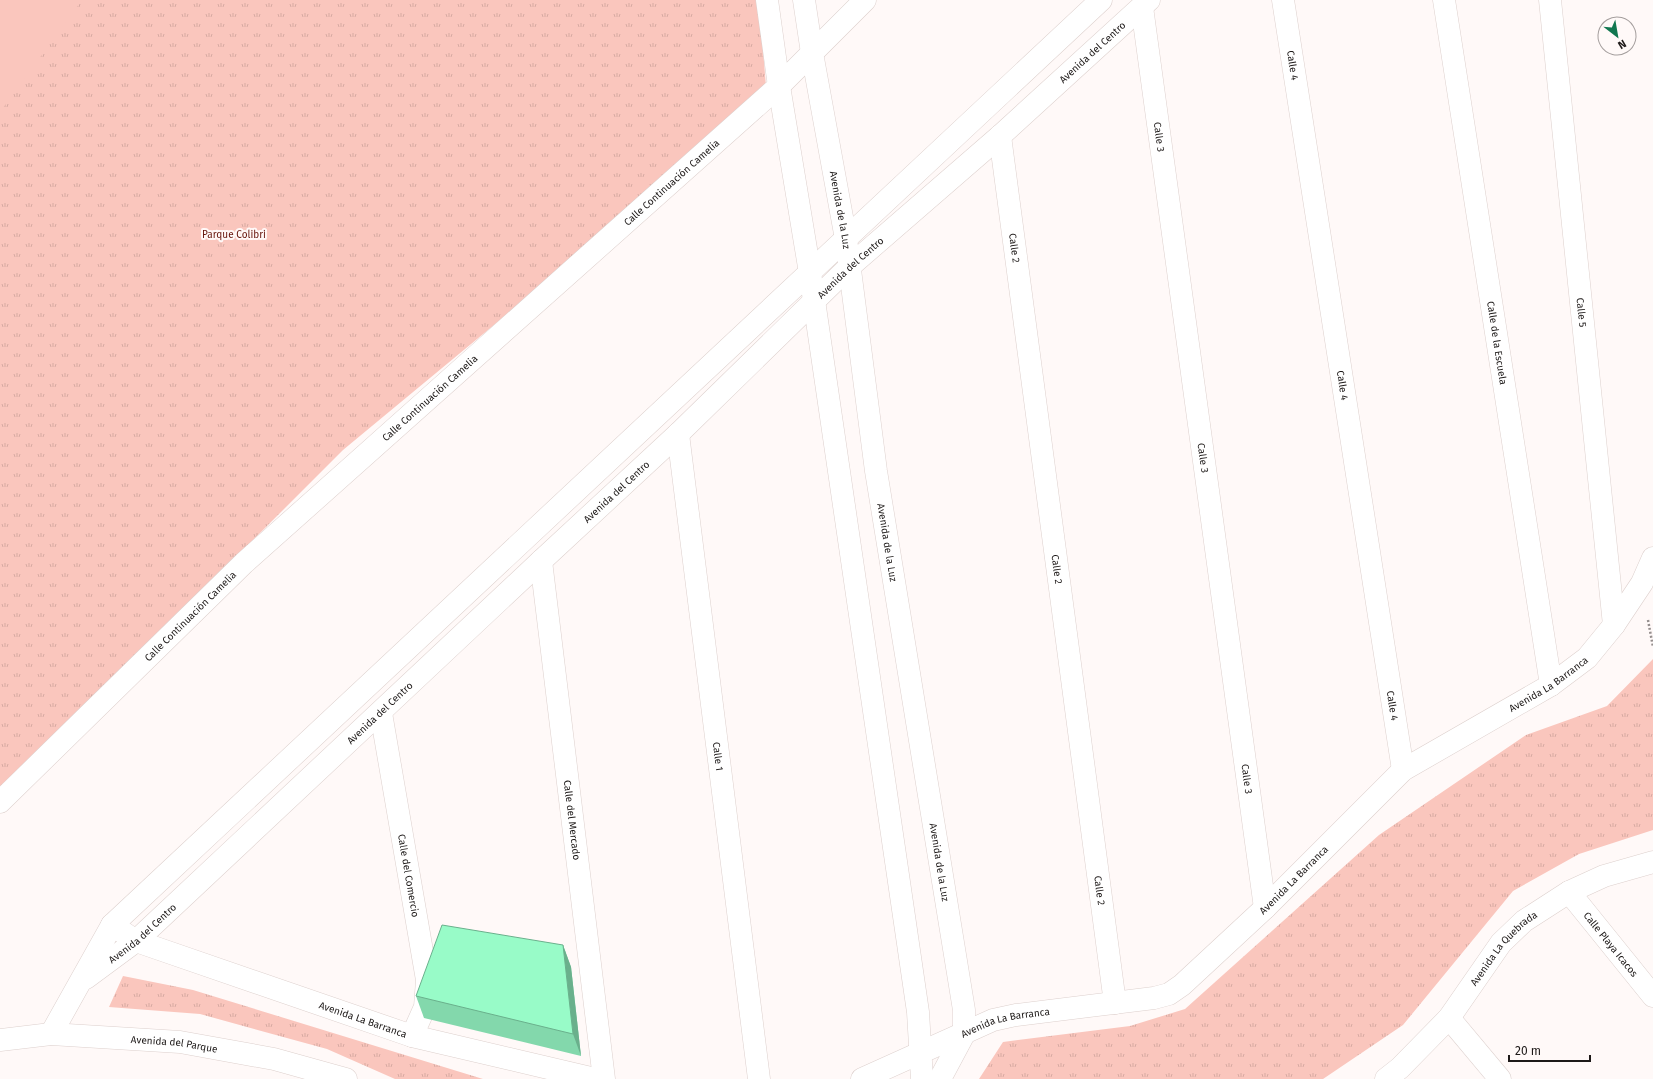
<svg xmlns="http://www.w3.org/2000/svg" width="1653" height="1079" viewBox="0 0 1653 1079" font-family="'Fira Sans',sans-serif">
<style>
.park{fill:url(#park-tufts)}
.garden{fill:#fac6bd}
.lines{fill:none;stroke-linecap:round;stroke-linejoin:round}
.street-casing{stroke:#ddd0cd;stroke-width:23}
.secondary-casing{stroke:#ddd0cd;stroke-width:23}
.path{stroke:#958f8e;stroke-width:2.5;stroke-dasharray:2 2;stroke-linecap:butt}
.street{stroke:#fff;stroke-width:22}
.secondary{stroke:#fff;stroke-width:22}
.wall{fill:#83d8ac}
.shaded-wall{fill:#6ab08c}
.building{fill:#98fbc8;stroke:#6ab08c}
.labels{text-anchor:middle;stroke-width:4;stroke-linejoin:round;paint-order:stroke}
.street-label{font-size:10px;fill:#1d1918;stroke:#fff9f8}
.park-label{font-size:10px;fill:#66130a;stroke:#fff9f8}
</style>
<defs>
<pattern id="park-tufts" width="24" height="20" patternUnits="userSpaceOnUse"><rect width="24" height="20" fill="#fac6bd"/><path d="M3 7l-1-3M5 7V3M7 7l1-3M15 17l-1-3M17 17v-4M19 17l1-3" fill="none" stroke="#d6aaa2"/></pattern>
</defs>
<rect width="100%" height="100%" fill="#fff9f8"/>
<path class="park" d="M0,0H759L767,99L343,450L0,793Z
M1653,659V830L1579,854L1513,891L1403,1025L1323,1079H979L1003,1042L1130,1026L1185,1009L1379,835L1526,735L1607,706Z
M123,976L193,990L483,1079H395L327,1049L200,1014L109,1007Z"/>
<path class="garden" d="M0,0H82L0,112Z"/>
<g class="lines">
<g class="street-casing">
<g id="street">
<path d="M767,0L779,86L810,273L918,1012L922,1079"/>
<path id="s1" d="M804,0L812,53L846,239L876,471L964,1010V1034L940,1079"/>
<path id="s2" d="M1283,0L1403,770"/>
<path id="s3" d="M1444,0L1551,685"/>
<path id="s4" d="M1550,0L1614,625"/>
<path id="s5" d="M1142,7L1265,908"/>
<path id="s6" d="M1000,136L1115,1003"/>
<path id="s7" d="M678,434L759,1079"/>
<path id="s8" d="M541,561L604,1079"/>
<path id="s9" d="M381,713L427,980L425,1007L412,1036"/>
<path id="s10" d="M0,802L244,563L779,86L865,0"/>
<path id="s11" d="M1569,892L1653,996"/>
<path id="s12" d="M112,925L136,941L412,1036L595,1079"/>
<path d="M1449,1018L1500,1079"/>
<path id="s13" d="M862,1079L993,1020L1016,1015L1154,998L1169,994L1182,985L1265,908L1403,770L1551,685L1587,658L1614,625L1642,583L1653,558"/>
</g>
</g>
<g class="secondary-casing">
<g id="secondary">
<path id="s14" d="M86,978L136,941L541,561L678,434L849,267L1000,136L1149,0"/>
<path d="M51,1034L112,925L1101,0"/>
<path id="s15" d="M0,1040L51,1034L180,1042L274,1059L346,1079"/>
<path id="s16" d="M1386,1079L1400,1068L1449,1018L1501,943L1524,921L1569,892L1604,876L1653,862"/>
</g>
</g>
<path class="path" d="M1648,620L1653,647"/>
<use href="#street" class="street"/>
<use href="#secondary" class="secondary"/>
</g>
<path class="wall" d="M563,945L571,967L581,1056L424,1018L416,996Z"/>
<path class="shaded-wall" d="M563,945L571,967L581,1056L573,1034Z"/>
<path class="building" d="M442,925L563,945L573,1034L416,996Z"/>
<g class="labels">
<g class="street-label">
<text dy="4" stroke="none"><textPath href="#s14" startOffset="1368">Avenida del Centro</textPath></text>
<text dy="4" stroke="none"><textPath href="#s2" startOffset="66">Calle 4</textPath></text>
<text dy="4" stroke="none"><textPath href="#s5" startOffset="131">Calle 3</textPath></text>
<text dy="4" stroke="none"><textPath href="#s10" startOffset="914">Calle Continuación Camelia</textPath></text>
<text dy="4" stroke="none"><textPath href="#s1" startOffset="213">Avenida de la Luz</textPath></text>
<text dy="4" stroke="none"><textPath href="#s6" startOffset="113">Calle 2</textPath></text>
<text dy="4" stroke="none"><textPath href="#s14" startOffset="1044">Avenida del Centro</textPath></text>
<text dy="4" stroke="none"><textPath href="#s4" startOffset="314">Calle 5</textPath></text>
<text dy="4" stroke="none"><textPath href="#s3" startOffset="347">Calle de la Escuela</textPath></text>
<text dy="4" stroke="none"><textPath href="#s2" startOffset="390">Calle 4</textPath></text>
<text dy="4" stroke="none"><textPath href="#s10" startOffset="590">Calle Continuación Camelia</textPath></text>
<text dy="4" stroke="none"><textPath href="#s5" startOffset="455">Calle 3</textPath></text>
<text dy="4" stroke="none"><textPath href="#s14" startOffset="720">Avenida del Centro</textPath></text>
<text dy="4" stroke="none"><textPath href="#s1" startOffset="549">Avenida de la Luz</textPath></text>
<text dy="4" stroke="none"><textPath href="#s6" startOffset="437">Calle 2</textPath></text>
<text dy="4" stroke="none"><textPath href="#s10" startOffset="266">Calle Continuación Camelia</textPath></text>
<text dy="4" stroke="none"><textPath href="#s13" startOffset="815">Avenida La Barranca</textPath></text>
<text dy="4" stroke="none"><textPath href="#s2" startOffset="714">Calle 4</textPath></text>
<text dy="4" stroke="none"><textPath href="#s14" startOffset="396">Avenida del Centro</textPath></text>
<text dy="4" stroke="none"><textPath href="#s7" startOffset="325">Calle 1</textPath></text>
<text dy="4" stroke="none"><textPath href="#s5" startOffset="779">Calle 3</textPath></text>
<text dy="4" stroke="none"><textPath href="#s8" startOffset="261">Calle del Mercado</textPath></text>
<text dy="4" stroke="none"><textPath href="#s1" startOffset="873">Avenida de la Luz</textPath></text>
<text dy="4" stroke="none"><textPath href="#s9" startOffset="165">Calle del Comercio</textPath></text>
<text dy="4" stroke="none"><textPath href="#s13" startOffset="491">Avenida La Barranca</textPath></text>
<text dy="4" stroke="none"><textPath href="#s6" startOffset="761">Calle 2</textPath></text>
<text dy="4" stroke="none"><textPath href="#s14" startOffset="72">Avenida del Centro</textPath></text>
<text dy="4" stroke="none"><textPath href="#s11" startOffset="67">Calle Playa Icacos</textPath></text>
<text dy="4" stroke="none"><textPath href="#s16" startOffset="177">Avenida La Quebrada</textPath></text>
<text dy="4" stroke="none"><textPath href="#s12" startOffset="269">Avenida La Barranca</textPath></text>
<text dy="4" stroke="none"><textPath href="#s13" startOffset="155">Avenida La Barranca</textPath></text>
<text dy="4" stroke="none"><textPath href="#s15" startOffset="175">Avenida del Parque</textPath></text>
</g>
<g class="park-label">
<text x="234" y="238">Parque Colibri</text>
</g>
</g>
<g transform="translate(1617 36) rotate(149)"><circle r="19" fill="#fff9f8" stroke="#a59f9e"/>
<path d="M0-3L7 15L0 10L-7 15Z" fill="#117750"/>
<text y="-6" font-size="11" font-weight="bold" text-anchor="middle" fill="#1d1918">N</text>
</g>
<path d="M1509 1055v6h81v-6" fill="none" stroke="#1d1918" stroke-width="2"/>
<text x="1515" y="1055" font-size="12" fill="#1d1918" stroke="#fff9f8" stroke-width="3" paint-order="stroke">20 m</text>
</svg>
